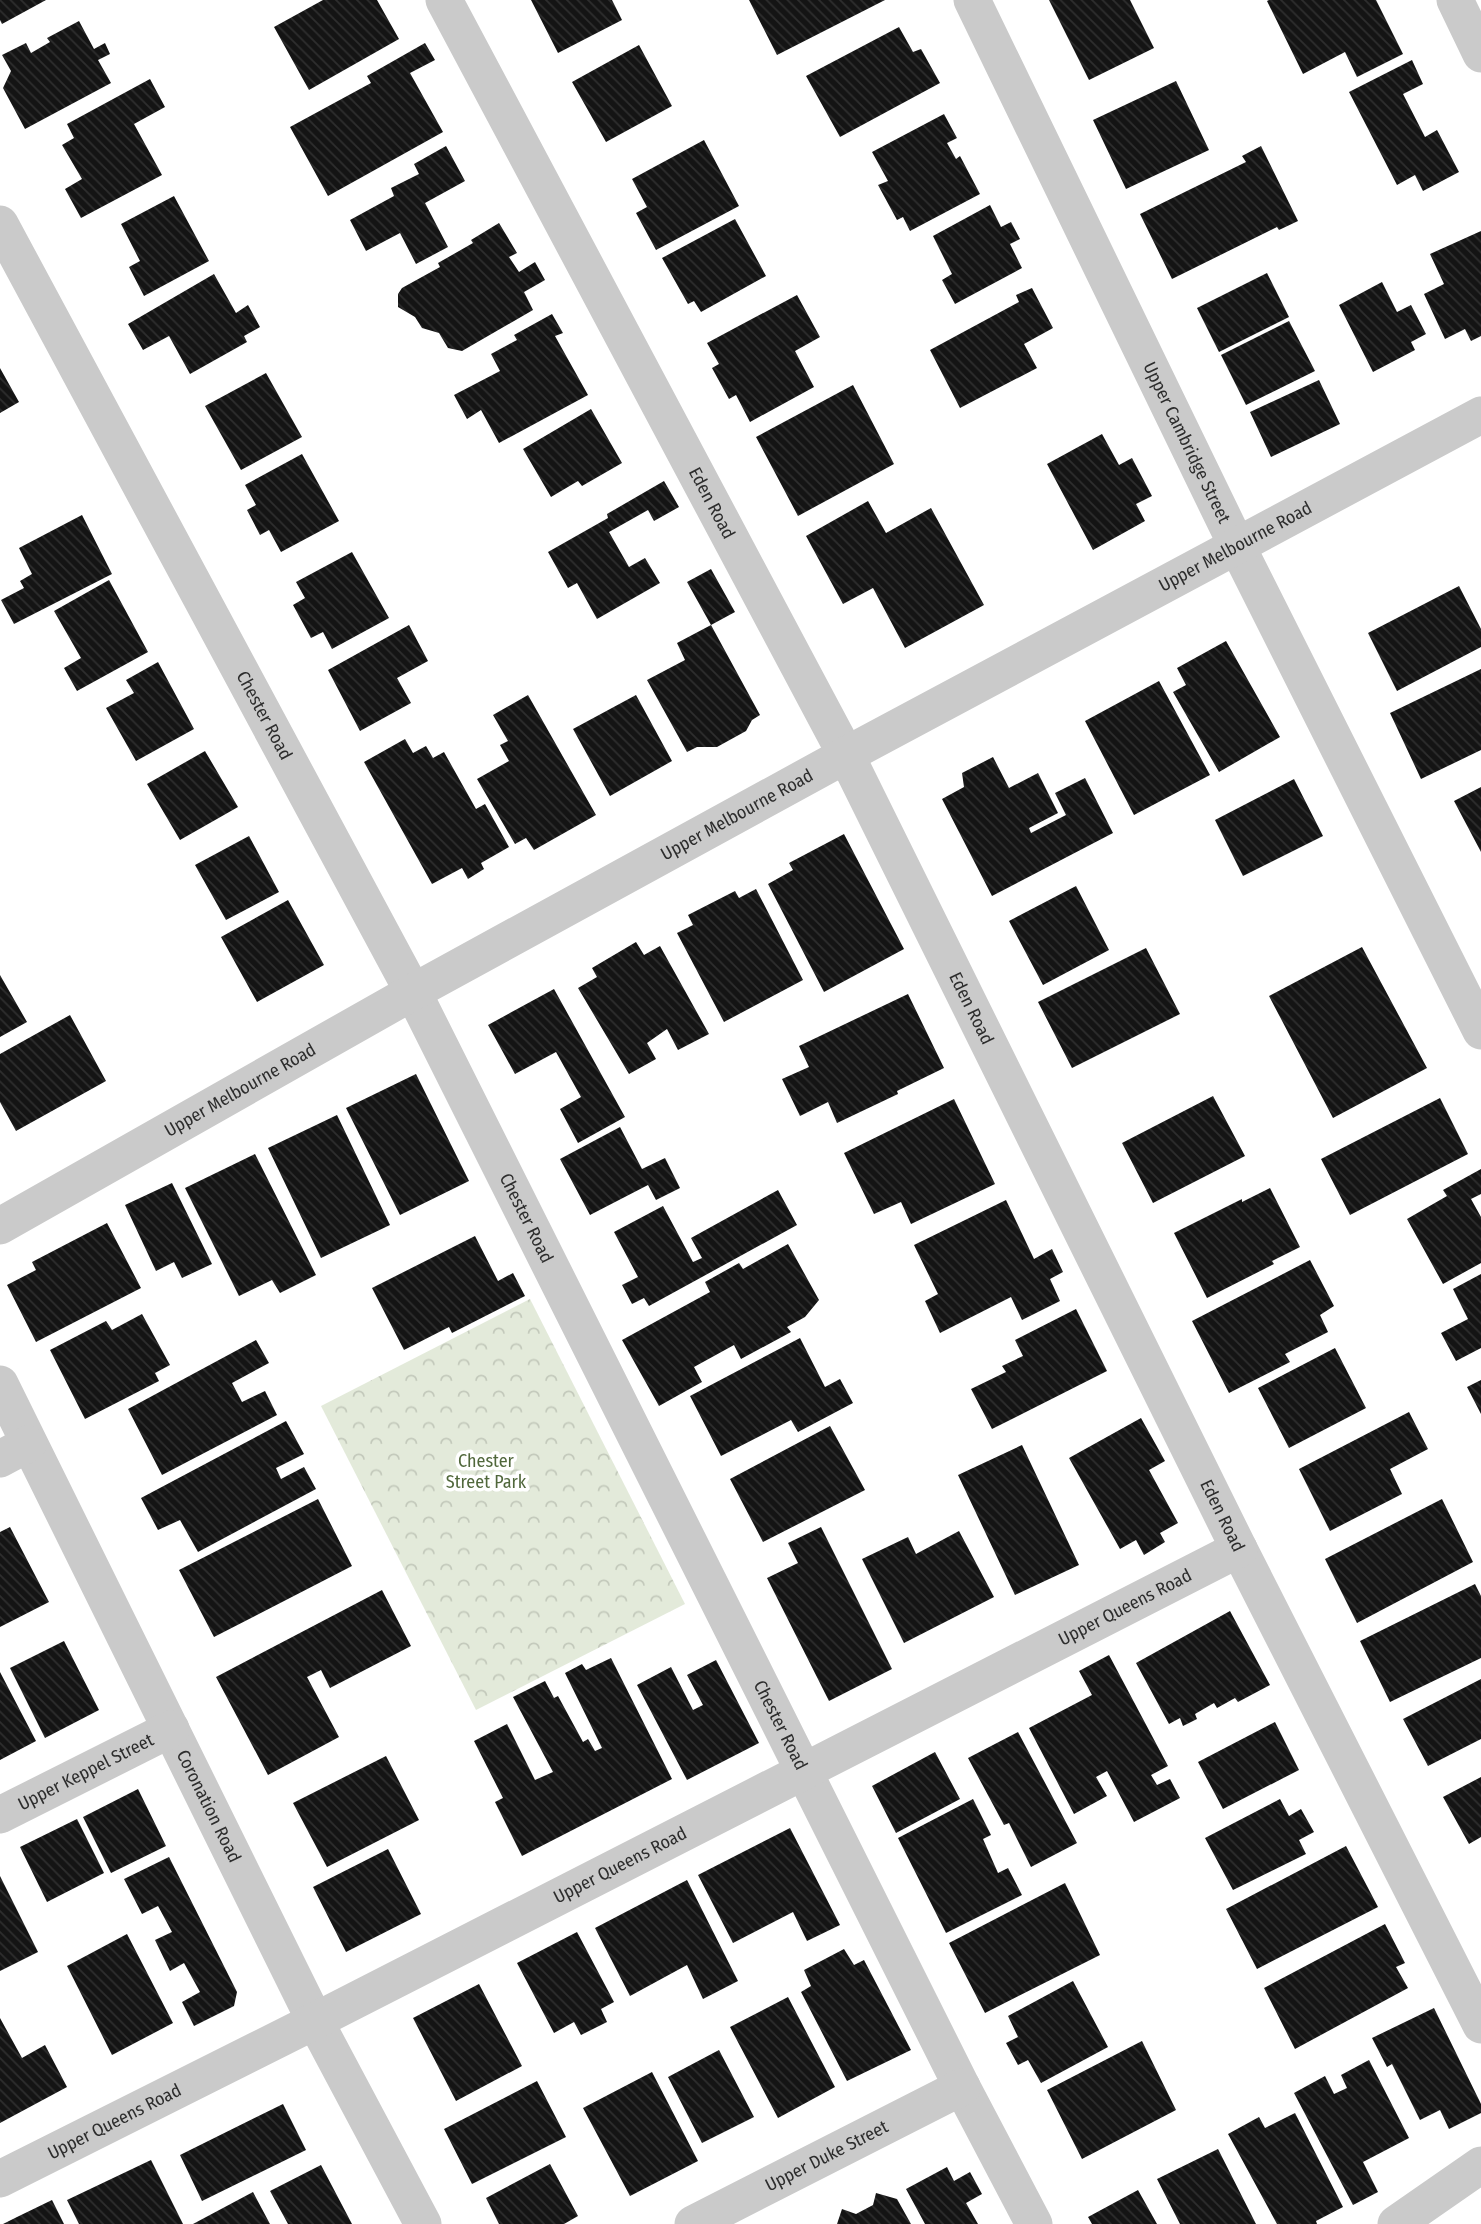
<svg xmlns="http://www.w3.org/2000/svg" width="1481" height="2224" viewBox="0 0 1481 2224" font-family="'Fira Sans Condensed',sans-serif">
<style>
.park{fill:url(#park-crowns)}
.building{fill:url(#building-back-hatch)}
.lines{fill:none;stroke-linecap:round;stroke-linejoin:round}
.minor{stroke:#cacaca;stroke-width:37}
.labels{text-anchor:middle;stroke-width:7;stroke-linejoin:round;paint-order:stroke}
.street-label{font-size:18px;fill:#2d2d2d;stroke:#fff}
.park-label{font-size:18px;fill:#50673b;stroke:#fff}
</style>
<defs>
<pattern id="park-crowns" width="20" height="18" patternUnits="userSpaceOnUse" patternTransform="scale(1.75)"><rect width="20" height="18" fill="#e3eada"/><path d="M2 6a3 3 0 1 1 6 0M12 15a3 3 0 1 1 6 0" fill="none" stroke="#c3c9bb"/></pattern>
<pattern id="building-back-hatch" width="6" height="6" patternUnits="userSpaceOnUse" patternTransform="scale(1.75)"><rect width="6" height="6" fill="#141414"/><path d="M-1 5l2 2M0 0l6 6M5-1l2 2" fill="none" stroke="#2e2e2e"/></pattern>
</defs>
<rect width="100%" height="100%" fill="#fff"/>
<path class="park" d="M530,1299L685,1604L476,1710L321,1406Z"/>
<path class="building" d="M0,0H46L2,24L0,20Z
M323,0H377L399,39L309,90L274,27Z
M531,0H612L622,20L558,53Z
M749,0H885L777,55Z
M1049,0H1130L1154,48L1089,80Z
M1269,0H1376L1403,54L1357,77L1345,52L1303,74L1267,1Z
M79,21L94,49L105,43L110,54L98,60L111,83L25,129L3,88L11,71L2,55L26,43L31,53L50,42L47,38Z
M899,27L913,52L921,49L940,83L840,137L806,76Z
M425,43L435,60L410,73L443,132L328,196L290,127L371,83L367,76Z
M639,45L672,106L606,142L572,82Z
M1412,60L1423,84L1403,94L1425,137L1437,130L1459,172L1423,191L1415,175L1397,185L1349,92Z
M150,79L165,107L134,124L162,175L81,218L65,189L82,179L62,145L74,138L67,124Z
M1176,81L1209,150L1126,189L1093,120Z
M944,114L957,138L947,143L956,159L960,156L980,194L910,231L903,217L897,220L878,185L888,181L872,152Z
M704,140L739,206L656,250L636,213L647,207L632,179Z
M446,146L465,181L425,203L448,247L416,264L400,233L366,251L350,220L394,196L391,188L419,174L414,164Z
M1261,146L1298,221L1279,230L1277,227L1172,279L1140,214L1246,162L1242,156Z
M174,196L209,261L144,296L129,267L140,261L121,224Z
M990,205L1001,227L1011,222L1020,239L1010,244L1022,268L955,304L942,280L952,274L933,236Z
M735,219L766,276L701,312L694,301L688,304L662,258Z
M499,223L517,253L509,257L519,272L535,262L545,280L524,292L533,310L462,351L448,348L439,333L422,328L415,317L398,307V294L402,288L440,267L438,263L473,243L471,240Z
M1481,231V336L1471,341L1465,329L1445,339L1424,294L1444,284L1430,254Z
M1267,273L1289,317L1219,352L1197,308Z
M214,274L236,313L248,305L260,327L244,336L247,342L190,374L169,336L143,350L128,324Z
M1382,282L1397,312L1411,305L1426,334L1411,342L1415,350L1373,372L1339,305Z
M1032,288L1053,328L1024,344L1037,368L960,408L930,350L1019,302L1016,295Z
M797,295L820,337L795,351L814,387L750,422L736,395L729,399L712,368L719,364L707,343Z
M552,314L563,333L555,336L588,395L499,443L481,410L467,419L454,395L500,371L491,354L517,340L514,335Z
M1289,321L1315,371L1246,405L1221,355Z
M0,368L19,402L0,413Z
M266,373L302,437L241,470L205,406Z
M1319,380L1340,424L1271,457L1250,412Z
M853,385L894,464L798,516L756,437Z
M591,409L622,463L582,486L578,481L551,497L523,449Z
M1102,434L1119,465L1132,458L1152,496L1136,504L1145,521L1093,550L1047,464Z
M302,454L339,521L281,552L269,530L260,535L247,510L256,505L245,485Z
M664,481L679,507L654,521L648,510L609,532L629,567L645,558L660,583L597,619L577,583L568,588L548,552L608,518L607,514Z
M868,501L886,533L931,508L984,605L905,648L873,588L843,604L806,536Z
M82,515L112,574L14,624L1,600L24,588L20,581L32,574L19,548Z
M352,552L389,618L332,649L323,632L311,638L293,605L305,598L296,582Z
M711,569L735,612L711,625L687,582Z
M109,580L148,652L77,691L64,668L81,658L54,611Z
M1459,586L1481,629V647L1397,691L1368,633Z
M409,625L428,661L397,678L411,703L360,731L328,670Z
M711,625L760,715L752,720L746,731L717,747H697L687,752L647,680L685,660L677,643Z
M1226,641L1280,737L1219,772L1173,692L1186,685L1177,668Z
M158,662L194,729L136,761L106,708L134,693L126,680Z
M1481,669V750L1421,779L1390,713Z
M1159,681L1210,775L1134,815L1085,721Z
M528,695L596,815L534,850L526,838L515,844L477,779L509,761L500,745L508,741L493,715Z
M636,695L672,761L610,796L573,729Z
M405,739L413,753L426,746L433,758L444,752L476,809L485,804L509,847L481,863L484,869L468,879L462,868L432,884L364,762Z
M205,751L238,807L180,840L147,784Z
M993,757L1009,788L1038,773L1058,813L1029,828L1031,833L1066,815L1055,793L1085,778L1113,833L992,896L942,799L964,787L962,773Z
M1294,779L1323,836L1243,876L1215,820Z
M1481,787V852L1454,801Z
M844,834L904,949L824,992L768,884L793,870L789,863Z
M249,836L279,892L226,920L195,865Z
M1076,886L1109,950L1043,985L1009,921Z
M756,889L803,980L724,1022L677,933L693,925L688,915L735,891L739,898Z
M288,900L324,965L257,1002L221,937Z
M636,942L644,955L660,946L709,1034L678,1050L667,1029L647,1043L656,1059L629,1074L578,988L597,977L592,968Z
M1362,947L1427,1068L1333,1118L1269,996Z
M1146,948L1180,1014L1072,1068L1038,1002Z
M0,975L27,1022L0,1037Z
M554,989L625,1117L578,1143L560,1109L581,1097L556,1052L515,1074L488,1025Z
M908,994L944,1068L897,1091L898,1094L837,1123L828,1102L800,1116L782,1079L809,1067L799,1046Z
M70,1015L106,1081L16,1131L0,1102V1054Z
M416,1074L469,1181L400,1215L346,1108Z
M1213,1096L1245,1156L1153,1203L1122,1143Z
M1440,1098L1468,1154L1350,1215L1321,1159Z
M954,1099L995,1184L911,1224L901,1202L874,1214L844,1153Z
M337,1115L390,1225L321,1258L268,1148Z
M620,1127L642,1169L665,1158L680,1188L656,1200L648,1185L590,1215L560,1159Z
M255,1154L316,1275L280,1293L272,1280L239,1296L185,1188Z
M1481,1169V1194L1471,1199L1481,1217V1263L1443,1284L1407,1219L1447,1196L1443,1190Z
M172,1183L212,1264L182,1278L174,1262L156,1271L125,1205Z
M1270,1188L1300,1247L1272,1261L1274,1264L1207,1298L1174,1233L1242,1199V1202Z
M778,1190L797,1225L649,1306L644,1298L632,1304L622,1285L638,1277L614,1232L663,1206L693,1262L702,1258L691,1238Z
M1006,1200L1034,1259L1052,1249L1063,1272L1050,1279L1060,1301L1022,1320L1011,1297L940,1333L925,1301L938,1294L914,1245Z
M107,1223L141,1288L36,1342L7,1285L36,1270L32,1262Z
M475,1236L498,1281L513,1273L525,1296L452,1333L449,1327L404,1350L372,1288Z
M788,1244L819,1300L805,1317L787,1327L791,1332L741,1359L734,1345L694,1367L702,1382L659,1406L622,1340L710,1292L705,1282L739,1263L743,1269Z
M1310,1260L1334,1306L1320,1315L1328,1332L1285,1354L1290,1362L1229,1393L1192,1321Z
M1481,1274V1348L1456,1361L1441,1333L1468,1319L1453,1289Z
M1076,1309L1107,1371L992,1429L971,1389L1006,1372L1002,1366L1023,1356L1015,1340Z
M142,1314L170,1365L155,1373L159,1381L85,1419L50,1350L106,1321L112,1330Z
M800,1338L825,1387L840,1379L853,1403L798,1432L791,1420L721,1456L690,1396Z
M256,1340L269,1363L232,1383L242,1402L265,1391L277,1415L162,1475L128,1409Z
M1335,1348L1366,1408L1289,1448L1258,1388Z
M1481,1380V1414L1467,1387Z
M1409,1412L1428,1449L1390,1469L1402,1494L1330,1531L1299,1469Z
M1141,1418L1165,1461L1149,1470L1178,1523L1160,1533L1165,1542L1144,1555L1136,1540L1120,1549L1069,1458Z
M286,1421L304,1454L276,1468L281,1479L304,1467L316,1489L198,1552L180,1520L158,1530L141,1498Z
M830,1426L865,1490L763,1542L730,1479Z
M1022,1445L1079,1565L1015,1595L958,1475Z
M318,1499L352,1566L214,1637L179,1570Z
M1442,1499L1473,1562L1357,1623L1325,1559Z
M10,1527L49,1602L0,1627V1532Z
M821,1527L892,1669L829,1701L767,1578L798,1563L788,1543Z
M959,1531L994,1597L904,1643L862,1559L908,1537L916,1554Z
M1475,1584L1481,1596V1658L1390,1702L1360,1641Z
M382,1590L411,1646L330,1688L321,1670L307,1677L339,1737L268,1775L216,1677Z
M1230,1611L1270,1685L1238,1702L1235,1698L1217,1708L1214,1703L1195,1714L1197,1719L1183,1726L1180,1718L1169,1724L1136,1663Z
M64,1641L99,1710L45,1738L10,1668Z
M1109,1655L1168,1766L1151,1775L1157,1785L1170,1779L1180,1798L1134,1822L1107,1771L1096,1777L1107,1796L1074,1814L1029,1728L1092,1695L1079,1671Z
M611,1658L672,1779L522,1856L495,1802L503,1798L474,1741L507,1724L535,1780L553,1772L513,1697L545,1681L554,1698L558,1696L583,1742L588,1739L595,1751L602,1748L565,1673L582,1664L586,1670Z
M716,1660L759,1743L687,1780L637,1685L671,1667L693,1710L703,1705L687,1675Z
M0,1672L36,1741L0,1760Z
M1481,1679V1739L1428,1766L1403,1719Z
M1275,1722L1299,1770L1223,1809L1198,1762Z
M1018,1732L1077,1843L1031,1867L1009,1823L1004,1825L968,1758Z
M935,1752L960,1799L896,1833L872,1786Z
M386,1756L419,1820L327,1867L293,1803Z
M1481,1777V1837L1469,1844L1443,1797Z
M138,1789L166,1846L111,1873L83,1817Z
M973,1799L991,1835L983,1839L998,1873L1008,1868L1022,1895L946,1933L898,1838Z
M1280,1799L1289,1816L1301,1809L1314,1832L1299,1840L1306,1854L1233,1890L1205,1838Z
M77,1819L104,1873L47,1902L20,1847Z
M790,1828L840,1925L807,1941L793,1912L733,1943L698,1875Z
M1346,1846L1378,1907L1257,1969L1226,1909Z
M388,1849L421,1914L346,1952L313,1887Z
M169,1857L237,1992L234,2006L194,2026L182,2002L200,1992L184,1963L170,1971L155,1940L172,1932L158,1906L142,1914L124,1879Z
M0,1876L38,1952L0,1971Z
M687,1880L738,1981L703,1999L687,1965L630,1996L595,1928Z
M1065,1883L1100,1955L985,2013L949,1943Z
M1385,1924L1405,1963L1396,1967L1408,1988L1295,2049L1264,1988Z
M577,1932L614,2002L601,2009L607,2022L581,2035L574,2022L554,2033L517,1963Z
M127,1934L173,2023L112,2055L67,1966Z
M844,1949L854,1965L864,1960L911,2050L847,2081L801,1992L811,1986L804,1970Z
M1073,1981L1108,2047L1041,2083L1028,2060L1018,2065L1006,2043L1018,2037L1008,2016Z
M479,1984L522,2066L456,2101L413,2018Z
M788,1997L835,2087L778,2118L730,2027Z
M1434,2008L1481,2104V2113L1449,2129L1440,2110L1420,2120L1392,2064L1387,2067L1372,2038Z
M0,2018L22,2058L45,2045L67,2087L0,2123Z
M1142,2041L1176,2110L1082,2159L1047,2090Z
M719,2050L754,2117L702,2143L668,2077Z
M1369,2060L1409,2138L1363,2162L1378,2192L1353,2205L1294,2093L1325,2076L1334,2094L1347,2088L1341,2075Z
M652,2072L698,2161L630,2196L583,2108Z
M537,2081L566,2137L472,2184L444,2129Z
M283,2104L306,2150L202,2201L180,2155Z
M1295,2113L1343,2207L1316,2221L1317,2224H1277L1228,2134L1259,2117L1265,2128Z
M1218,2149L1256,2224H1180L1157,2179Z
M151,2160L183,2224H79L67,2200Z
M550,2164L578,2216L564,2224H499L486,2198Z
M321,2165L352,2224H288L270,2191Z
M947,2167L954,2181L970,2172L982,2194L966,2203L978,2224H925L906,2189Z
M1138,2190L1157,2224H1092L1088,2217Z
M253,2192L270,2224H193Z
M876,2193L897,2199L911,2224H837L842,2209L856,2214L873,2205Z
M52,2200L64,2224H3L17,2217Z"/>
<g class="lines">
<g class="minor">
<path id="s1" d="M444,0L846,755L1239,1549L1481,2025"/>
<path id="s2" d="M972,0L1237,546L1481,1031"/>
<path d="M1455,0L1481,54"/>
<path id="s3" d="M0,224L413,992L962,2087L1034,2224"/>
<path id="s4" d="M0,1226L413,992L846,755L1481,415"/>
<path id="s5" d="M0,1384L315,2021L423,2224"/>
<path d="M0,1459L28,1444"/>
<path id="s6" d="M0,1815L171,1729"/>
<path id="s7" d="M0,2179L315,2021L1239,1549"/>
<path id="s8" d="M693,2224L962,2087"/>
<path d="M1396,2224L1481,2165"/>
</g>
</g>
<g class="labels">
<g class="street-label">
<text dy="6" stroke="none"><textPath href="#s2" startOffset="492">Upper Cambridge Street</textPath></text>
<text dy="6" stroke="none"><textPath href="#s1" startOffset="570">Eden Road</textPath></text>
<text dy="6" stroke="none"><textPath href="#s4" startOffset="1410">Upper Melbourne Road</textPath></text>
<text dy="6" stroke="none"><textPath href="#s3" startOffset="558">Chester Road</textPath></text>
<text dy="6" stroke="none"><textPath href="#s4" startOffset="844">Upper Melbourne Road</textPath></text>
<text dy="6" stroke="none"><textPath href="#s1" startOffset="1138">Eden Road</textPath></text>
<text dy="6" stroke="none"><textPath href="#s4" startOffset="276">Upper Melbourne Road</textPath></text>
<text dy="6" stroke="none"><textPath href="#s3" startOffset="1125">Chester Road</textPath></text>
<text dy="6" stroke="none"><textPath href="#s1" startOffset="1704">Eden Road</textPath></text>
<text dy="6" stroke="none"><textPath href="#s7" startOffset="1262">Upper Queens Road</textPath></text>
<text dy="6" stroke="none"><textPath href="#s3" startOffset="1692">Chester Road</textPath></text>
<text dy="6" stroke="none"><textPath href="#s6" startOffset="96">Upper Keppel Street</textPath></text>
<text dy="6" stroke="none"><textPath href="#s5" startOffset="471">Coronation Road</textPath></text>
<text dy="6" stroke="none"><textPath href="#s7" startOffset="695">Upper Queens Road</textPath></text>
<text dy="6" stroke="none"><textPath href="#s7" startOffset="128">Upper Queens Road</textPath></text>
<text dy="6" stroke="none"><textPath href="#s8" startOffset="150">Upper Duke Street</textPath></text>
</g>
<g class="park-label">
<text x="486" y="1467">Chester<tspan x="486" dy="21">Street Park</tspan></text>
</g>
</g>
</svg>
